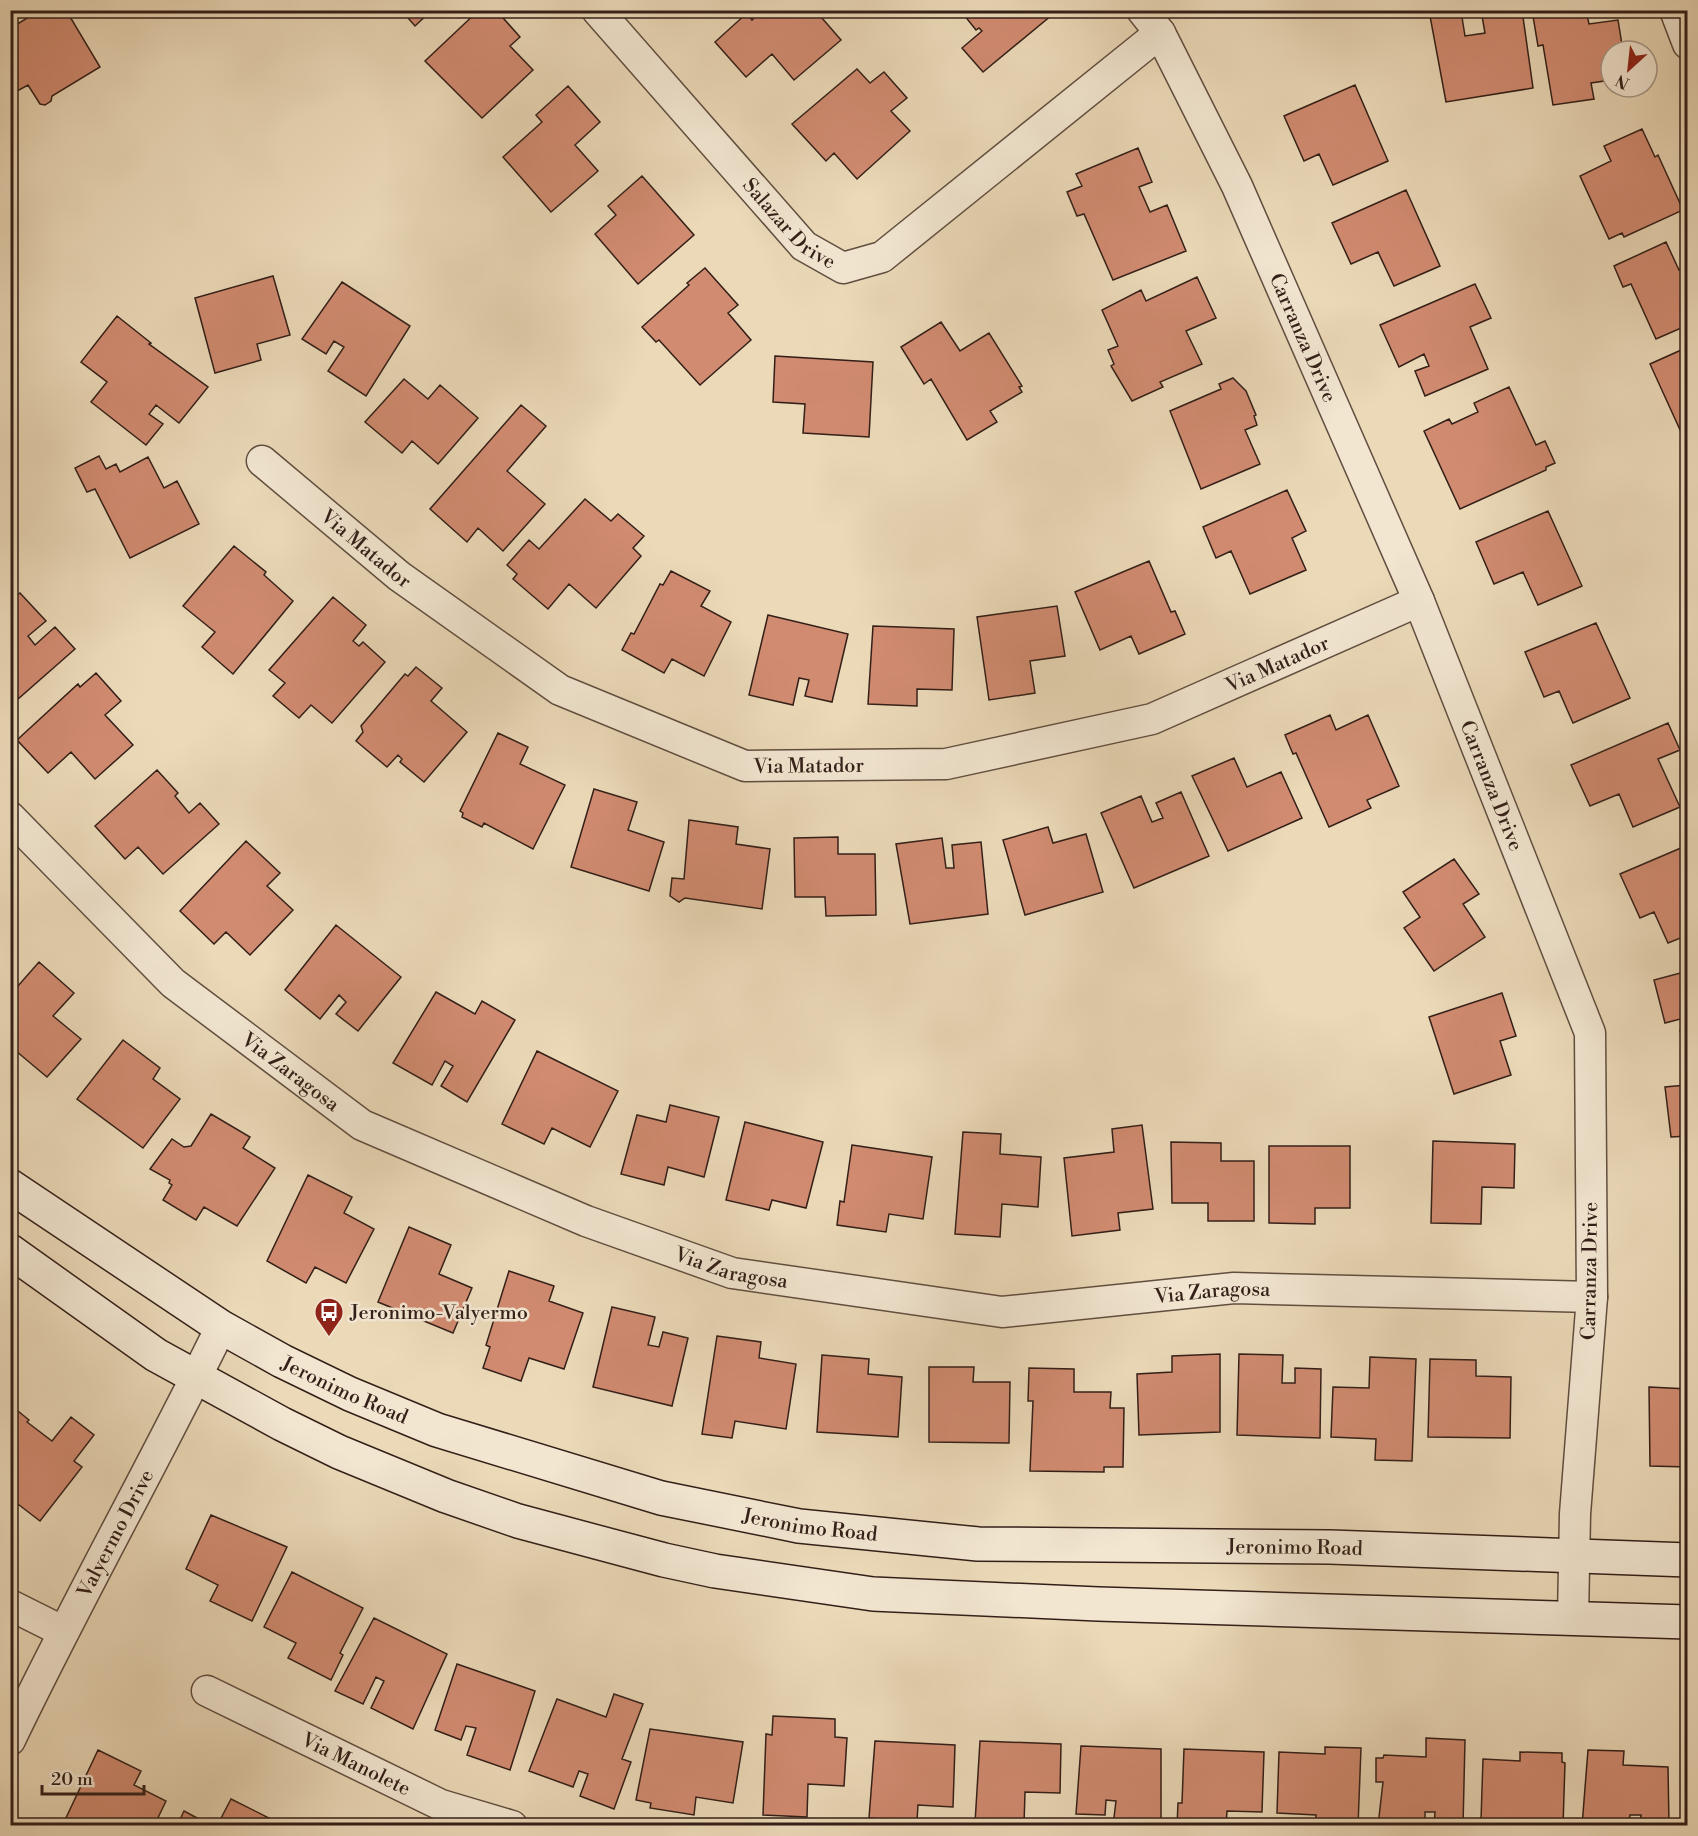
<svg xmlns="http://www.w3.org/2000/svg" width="1698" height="1836" viewBox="0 0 1698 1836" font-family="'Libre Bodoni',serif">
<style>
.building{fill:#d18b71;stroke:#331f18;stroke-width:1.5}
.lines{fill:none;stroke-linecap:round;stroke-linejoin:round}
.minor-casing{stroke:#614e40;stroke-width:33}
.secondary-casing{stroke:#331f18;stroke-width:36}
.minor{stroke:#f2e6d1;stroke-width:30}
.secondary{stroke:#f2e6d1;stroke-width:33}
.labels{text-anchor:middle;stroke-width:5;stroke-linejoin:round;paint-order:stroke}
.street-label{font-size:20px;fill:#331f18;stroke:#f2e6d1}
.poi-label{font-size:20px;fill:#331f18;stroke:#f2e6d1;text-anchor:start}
</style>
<rect width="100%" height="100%" fill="#ebd9b8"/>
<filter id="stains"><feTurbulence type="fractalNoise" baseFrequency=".00333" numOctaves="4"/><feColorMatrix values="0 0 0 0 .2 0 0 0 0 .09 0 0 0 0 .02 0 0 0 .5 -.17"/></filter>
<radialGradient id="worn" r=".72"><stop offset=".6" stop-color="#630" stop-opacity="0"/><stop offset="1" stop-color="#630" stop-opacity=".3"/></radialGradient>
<path class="building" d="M40,10H66L100,67L52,96L51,101L45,105L40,104L28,85L10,95V16L16,25Z
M401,10H432L415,26Z
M479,10H496L520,37L510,46L533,70L482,118L425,61Z
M762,10H815L841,40L794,80L772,54L746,77L715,42L747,13L752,20Z
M960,10H1058L983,72L962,48L982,31L979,28L976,30Z
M1481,10H1522L1533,88L1446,102L1430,16L1461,11L1465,36L1485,33Z
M1532,10H1586L1589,24L1618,20L1623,51H1611V80L1591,83L1594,99L1553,105L1543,45L1538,46Z
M857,69L870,83L884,72L907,98L891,111L910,131L857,179L834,153L826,161L792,124Z
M1355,85L1388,161L1333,185L1319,154L1304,161L1284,116Z
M568,86L600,122L575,145L598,171L551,212L503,157L542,122L536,115Z
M1642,129L1655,157L1658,155L1683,210L1624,237L1622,233L1609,239L1580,176L1611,161L1604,146Z
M1138,148L1152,182L1139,187L1150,212L1167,205L1186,251L1113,280L1084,214L1077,216L1067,192L1082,186L1076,174Z
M642,176L694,235L638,284L595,234L616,215L608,206Z
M1406,190L1440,266L1394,286L1378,252L1351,264L1332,223Z
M1666,242L1679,270L1688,266V325L1656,339L1631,284L1623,287L1614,266Z
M705,268L738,305L728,313L751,340L700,385L659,340L656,342L642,327L689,285L687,283Z
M273,276L290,335L257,344L261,360L215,373L195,298Z
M1197,277L1216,318L1186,331L1202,364L1160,382L1163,387L1132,401L1111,366L1114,364L1108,350L1118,346L1102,310L1141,290L1146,301Z
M342,282L410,326L366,396L328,371L344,347L334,341L326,354L302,339Z
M1475,284L1491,318L1470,327L1488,369L1425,396L1415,371L1429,366L1424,354L1399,367L1380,325Z
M117,316L151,343L149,344L208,387L179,423L156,405L149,414L163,424L146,445L91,402L107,382L81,362Z
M941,322L960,351L989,333L1022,386L1019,387L1022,392L990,411L997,422L967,440L931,379L924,384L901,347Z
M1688,347V442L1686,443L1650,364Z
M775,356L873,362L869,437L803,433L805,404L773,402Z
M1233,378L1246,391L1256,415L1254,416L1257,425L1245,430L1260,464L1201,489L1170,411L1221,389L1219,384Z
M404,379L428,399L440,385L478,418L438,464L412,441L402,453L365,422Z
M1509,387L1536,445L1545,441L1555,463L1546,467V470L1460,509L1424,431L1449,419L1452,424L1478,412L1474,403Z
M521,405L546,426L507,471L545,504L503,551L478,528L467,542L430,509Z
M99,456L106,469L116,464L120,472L148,457L164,488L177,481L199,524L130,558L95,489L87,492L75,468Z
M1287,490L1306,531L1292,538L1306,570L1250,594L1231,551L1216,558L1203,527Z
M585,499L611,521L618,514L644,536L633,548L641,556L596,608L569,584L548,609L513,579L517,574L507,565L529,540L539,549Z
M1548,511L1582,586L1538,605L1523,572L1494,584L1476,542Z
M234,546L266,572L264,575L293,601L233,674L202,647L215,632L183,606Z
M1149,561L1171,612L1175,611L1185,634L1139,654L1131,636L1100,650L1075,592Z
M671,571L710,591L701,606L731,622L704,676L672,659L664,673L622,650L631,633L634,634L660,584L663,585Z
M20,593L46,621L28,636L35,645L55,627L75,649L10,706V601Z
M333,597L366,625L353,641L359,646L363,642L385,662L332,723L311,705L299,718L273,696L285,683L269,670Z
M1057,606L1065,656L1030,661L1035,693L989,700L977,617Z
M768,615L848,634L832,702L805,696L809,680L799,678L793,705L749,695Z
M1596,623L1630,698L1573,723L1559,691L1544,697L1525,652Z
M873,626L954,629L952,690L917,689V706L868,704Z
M416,667L442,688L431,701L467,732L424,782L400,762L402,759L398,755L387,767L356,741L363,732L361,726L405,674L408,676Z
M96,673L121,701L105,715L133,745L95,779L71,752L48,773L17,740L78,684L80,687Z
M1330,715L1336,730L1368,715L1399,786L1367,800L1371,808L1329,827L1296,753L1293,754L1285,735Z
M1668,723L1680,750L1658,759L1680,807L1633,827L1619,794L1590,806L1571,765Z
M498,733L528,747L520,764L565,785L533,849L484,823L482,827L462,817L463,813L460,811Z
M1234,758L1247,787L1281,772L1302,818L1228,851L1192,776Z
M157,770L178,793L175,796L189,813L200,803L219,824L163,874L138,847L125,859L95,826Z
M594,789L637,802L628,830L664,842L649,891L571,867Z
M1181,792L1209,856L1134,888L1101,813L1141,796L1152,822L1163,818L1156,803Z
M689,820L738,827L736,844L770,849L762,909L685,898L679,902L670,896L672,878L684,879Z
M1048,827L1053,843L1086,834L1103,892L1025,915L1003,840Z
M838,837V854H875L876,915L826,916L825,897H795L794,838Z
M942,838L946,868H954L952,845L981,842L988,914L910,924L896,844Z
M246,841L280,873L267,886L293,910L250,955L226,932L214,944L180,911Z
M1688,845V935L1668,943L1654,912L1640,918L1620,874Z
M1454,859L1479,894L1463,904L1485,937L1434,971L1404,928L1420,917L1403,892Z
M336,925L401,977L358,1031L336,1014L346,1002L339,995L320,1019L285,990Z
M39,962L74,993L53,1016L81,1039L47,1077L10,1046V995Z
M1688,971V1017L1665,1023L1654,980Z
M436,992L475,1014L482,1001L515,1020L467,1102L441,1086L453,1066L445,1061L432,1085L393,1063Z
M1502,993L1516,1036L1500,1041L1511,1075L1454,1094L1429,1017Z
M1688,1028V1058H1687L1680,1030Z
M123,1040L160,1068L153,1079L180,1099L143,1148L77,1099Z
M537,1051L618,1091L590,1147L552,1128L544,1144L502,1124Z
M1686,1085L1688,1136L1671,1137L1665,1087Z
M670,1105L719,1117L704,1177L668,1167L664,1185L621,1174L637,1115L666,1122Z
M211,1114L250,1137L243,1148L275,1168L237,1226L204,1207L196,1220L163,1200L172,1185L169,1183L170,1180L150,1169L172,1139L184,1147L191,1146Z
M745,1122L823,1142L806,1208L772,1200L769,1210L726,1200Z
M1142,1125L1153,1209L1118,1213L1120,1230L1072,1236L1064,1158L1114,1152L1112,1129Z
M963,1132L1001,1134L1000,1154L1041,1157L1038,1207L1002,1204L1000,1237L955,1234Z
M1433,1141L1515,1144L1514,1188L1482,1187L1481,1224L1431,1223Z
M1171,1142L1221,1143V1161H1254V1221H1208V1203H1172Z
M852,1145L932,1157L923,1219L889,1214L886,1232L837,1225L840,1201L844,1202Z
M1269,1146H1350V1208H1315V1224L1269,1223Z
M308,1175L352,1197L344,1213L374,1229L346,1283L315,1267L306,1283L267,1261Z
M409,1227L451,1245L439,1274L472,1288L453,1333L378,1302Z
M509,1271L554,1286L549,1301L583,1313L564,1369L529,1358L521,1381L483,1368L490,1347L486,1345Z
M612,1307L655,1317L648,1345L659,1347L663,1332L688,1338L672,1406L593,1387Z
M717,1336L761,1342L759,1358L796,1364L786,1429L735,1421L732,1438L702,1434Z
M1220,1354V1432L1139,1435L1137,1374L1172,1372V1356Z
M1239,1354L1283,1355L1282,1383H1295V1368L1321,1369L1320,1438L1237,1435Z
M822,1355L869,1359L868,1374L902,1377L898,1437L817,1432Z
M1370,1357L1416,1359L1412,1461L1375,1460L1376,1439L1331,1437L1333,1387L1369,1388Z
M1430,1359L1476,1360V1376L1511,1377L1510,1438L1428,1437Z
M929,1367H974L973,1382H1010L1009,1443L929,1442Z
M1029,1368L1074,1369V1392H1111L1110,1408H1124L1123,1467H1104V1472L1030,1471L1033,1401H1028Z
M1649,1387L1688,1389V1467L1650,1466Z
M13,1407L29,1420L27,1422L52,1441L71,1417L94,1435L74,1461L82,1467L40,1521L10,1498V1410Z
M211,1515L287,1547L252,1621L210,1601L218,1585L186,1569Z
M292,1572L363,1608L340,1653L343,1655L331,1680L288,1658L296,1643L264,1627Z
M374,1618L447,1654L413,1729L371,1708L384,1681L376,1677L363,1704L335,1691Z
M457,1664L535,1691L510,1770L467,1755L476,1728L466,1726L461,1740L435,1730Z
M614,1694L643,1704L622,1759L631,1762L614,1809L580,1796L588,1774L579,1771L573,1787L529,1771L557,1699L606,1717Z
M773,1716L835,1719V1737L847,1738L844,1786L808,1784L807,1817L763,1815L766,1734L772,1735Z
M650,1729L743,1742L733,1803L696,1797L694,1815L650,1808L651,1803L636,1800Z
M1426,1738L1465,1740L1463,1826H1434L1435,1812H1425V1826H1378L1383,1782H1376V1758H1383L1384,1755L1426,1757Z
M875,1741L955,1745L953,1807L918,1805L917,1821L869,1818Z
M980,1741L1061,1744L1060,1793L1025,1792L1024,1825L975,1823Z
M1081,1746L1161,1749V1826H1113L1116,1801L1106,1800L1105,1815L1076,1814Z
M1325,1747L1361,1748L1358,1826H1315L1316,1815L1277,1813L1279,1752L1325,1754Z
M1184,1749L1264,1752L1262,1812L1227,1811L1226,1826H1177L1178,1803H1182Z
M98,1750L141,1771L134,1785L166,1801L154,1826H76L65,1820Z
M1588,1750L1624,1751L1623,1765L1668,1767L1669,1826H1640L1641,1815H1630L1629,1826H1582Z
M1520,1752L1562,1753V1762L1565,1763L1563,1826H1516V1821L1481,1820L1483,1759L1520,1761Z
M231,1799L271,1819L268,1826H217Z
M184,1811L212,1826H177Z"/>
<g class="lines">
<g class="minor-casing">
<g id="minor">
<path id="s1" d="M597,10L804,246L843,268L882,257L1160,33"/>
<path id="s2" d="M1142,10L1160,33L1237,186L1419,601L1590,1033L1592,1297L1575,1514L1573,1618"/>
<path d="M1675,10L1688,44"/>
<path id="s3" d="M262,461L399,576L560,690L745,766L946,764L1152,719L1419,601"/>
<path id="s4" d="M10,817L173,983L362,1125L586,1221L732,1273L1002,1312L1234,1288L1592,1297"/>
<path d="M10,1605L62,1631"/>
<path id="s5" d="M207,1691L441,1805L512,1826"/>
<path id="s6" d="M10,1740C77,1600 153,1466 221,1327"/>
</g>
</g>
<g class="secondary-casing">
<g id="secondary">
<path id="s7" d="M10,1186L221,1327L282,1361L350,1394L437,1430L661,1498L799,1526L978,1544L1330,1547L1688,1560"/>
<path d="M10,1251L156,1355L282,1424L339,1452L446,1496L518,1521L664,1560L715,1571L873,1594L1098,1604L1688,1622"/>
</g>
</g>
<use href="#minor" class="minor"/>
<use href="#secondary" class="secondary"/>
</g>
<defs>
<g id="bus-pin" transform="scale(1.5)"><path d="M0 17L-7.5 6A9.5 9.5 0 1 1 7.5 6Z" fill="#8f2418" stroke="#f2e6d1"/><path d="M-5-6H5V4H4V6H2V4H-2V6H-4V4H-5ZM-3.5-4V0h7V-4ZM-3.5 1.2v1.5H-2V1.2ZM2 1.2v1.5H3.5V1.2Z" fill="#fff"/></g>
</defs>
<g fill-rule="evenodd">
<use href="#bus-pin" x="329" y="1312"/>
</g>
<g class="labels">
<g class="street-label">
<text dy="7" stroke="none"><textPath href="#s1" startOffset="288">Salazar Drive</textPath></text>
<text dy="7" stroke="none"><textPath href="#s2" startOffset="366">Carranza Drive</textPath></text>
<text dy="7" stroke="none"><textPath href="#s3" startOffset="136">Via Matador</textPath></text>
<text dy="7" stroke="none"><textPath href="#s3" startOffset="1125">Via Matador</textPath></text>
<text dy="7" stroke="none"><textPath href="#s3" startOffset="640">Via Matador</textPath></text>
<text dy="7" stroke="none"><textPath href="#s2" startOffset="852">Carranza Drive</textPath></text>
<text dy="7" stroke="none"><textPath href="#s4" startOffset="380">Via Zaragosa</textPath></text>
<text dy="7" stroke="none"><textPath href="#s4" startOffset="866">Via Zaragosa</textPath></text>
<text transform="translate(1589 1271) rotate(-89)" y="7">Carranza Drive</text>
<text dy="7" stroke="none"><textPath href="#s4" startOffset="1352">Via Zaragosa</textPath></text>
<text dy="7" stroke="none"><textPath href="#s7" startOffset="393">Jeronimo Road</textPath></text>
<text dy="7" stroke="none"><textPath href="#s7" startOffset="879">Jeronimo Road</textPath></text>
<text dy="7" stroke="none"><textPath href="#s6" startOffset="232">Valyermo Drive</textPath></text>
<text dy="7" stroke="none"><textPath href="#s7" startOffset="1365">Jeronimo Road</textPath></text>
<text dy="7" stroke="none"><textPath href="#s5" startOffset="166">Via Manolete</textPath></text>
</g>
<g class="poi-label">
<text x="350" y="1319">Jeronimo-Valyermo</text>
</g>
</g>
<rect width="1698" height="1836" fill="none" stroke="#ebd9b8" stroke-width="36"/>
<rect x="12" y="12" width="1674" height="1812" fill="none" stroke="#331f18" stroke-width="3"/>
<rect x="18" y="18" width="1662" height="1800" fill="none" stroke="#331f18" stroke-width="1.5"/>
<g transform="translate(1629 69) rotate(207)"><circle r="28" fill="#f2e6d1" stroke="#a69687" stroke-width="1.5"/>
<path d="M0-4.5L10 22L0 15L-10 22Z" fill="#8f2418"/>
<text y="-9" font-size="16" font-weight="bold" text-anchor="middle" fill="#331f18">N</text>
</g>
<path d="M42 1785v9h102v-9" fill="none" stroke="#331f18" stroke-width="3"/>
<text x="51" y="1785" font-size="18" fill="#331f18" stroke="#f2e6d1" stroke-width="4.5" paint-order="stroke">20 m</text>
<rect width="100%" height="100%" filter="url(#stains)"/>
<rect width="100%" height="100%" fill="url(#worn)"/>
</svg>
